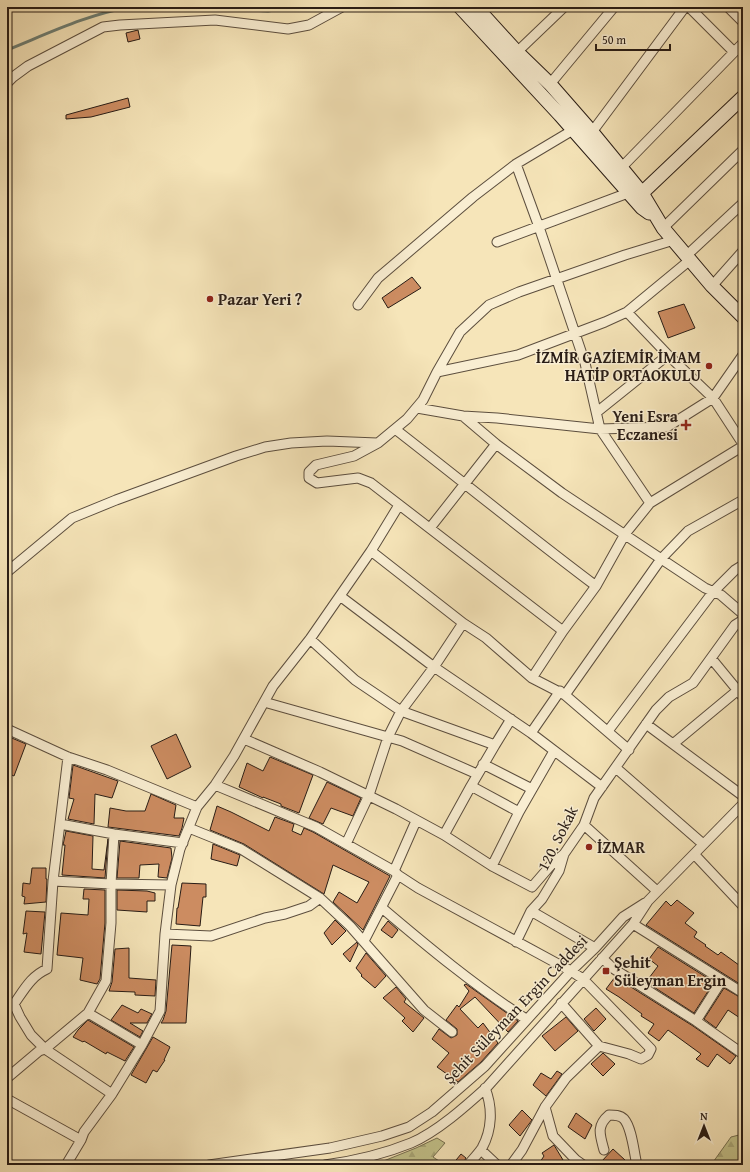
<svg xmlns="http://www.w3.org/2000/svg" width="750" height="1172" viewBox="0 0 750 1172" font-family="'Gentium Book Plus',serif">
<style>
.forest{fill:url(#forest-firs);stroke:#766f50}
.lines{fill:none;stroke-linecap:round;stroke-linejoin:round}
.stream{stroke:#6e7e73;stroke-width:3}
.building{fill:#cc8c61;stroke:#281c15}
.street-casing{stroke:#5c4e3e;stroke-width:11}
.secondary-casing{stroke:#281c15;stroke-width:15}
.street{stroke:#f9eed2;stroke-width:9}
.secondary{stroke:#f9eed2;stroke-width:13}
.poi-dot{fill:#8f2418;stroke:#f9eed2;stroke-width:1.5}
.labels{text-anchor:middle;stroke-width:3;stroke-linejoin:round;paint-order:stroke}
.poi-label{font-size:16px;font-weight:bold;fill:#281c15;stroke:#f9eed2;text-anchor:start}
.street-label{font-size:16px;fill:#281c15;stroke:#f9eed2}
</style>
<defs>
<pattern id="forest-firs" width="22" height="20" patternUnits="userSpaceOnUse"><rect width="22" height="20" fill="#c3c28a"/><path d="M5 1l3.5 6h-7zM16 11l3.5 6h-7z" fill="#a8a676"/></pattern>
</defs>
<rect width="100%" height="100%" fill="#f6e5b9"/>
<filter id="stains"><feTurbulence type="fractalNoise" baseFrequency=".005" numOctaves="4"/><feColorMatrix values="0 0 0 0 .2 0 0 0 0 .09 0 0 0 0 .02 0 0 0 .5 -.17"/></filter>
<radialGradient id="worn" r=".72"><stop offset=".6" stop-color="#630" stop-opacity="0"/><stop offset="1" stop-color="#630" stop-opacity=".3"/></radialGradient>
<path class="forest" d="M743,1134V1165H711L731,1137Z
M437,1138L445,1143L433,1157L445,1165H384L381,1162L416,1148Z"/>
<g class="lines">
<path class="stream" d="M191,7L268,11L292,7
M7,50C47,34 88,14 131,7"/>
</g>
<path class="building" d="M138,30L140,39L128,42L126,33Z
M128,98L130,107L91,117L66,119V115Z
M412,277L421,288L388,308L382,298Z
M684,304L695,328L668,338L658,312Z
M176,734L191,767L167,779L151,746Z
M7,736L26,744L14,776L7,773Z
M270,757L313,775L299,813L281,806V804L263,797V798L239,787L247,763L263,771Z
M73,765L118,781L112,798L95,794L94,824L68,819L74,799L69,798Z
M327,782L361,798L353,816L331,808L323,824L309,818Z
M151,794L176,805L174,818H184L182,828L179,836L108,827L110,808L126,811H145Z
M217,806L231,812L269,831L275,817L294,824L292,831L301,835L304,828L313,832L390,876L363,930L333,902L339,892L357,903L369,882L333,865L324,894L244,844L210,830Z
M66,831L93,836L92,869L104,870L108,839L105,878L62,875L65,845H63Z
M120,841L171,848L172,858L167,878L158,877L159,864L140,865L139,878H117Z
M213,844L240,855L237,866L211,859Z
M32,868H46V879H47L46,902L24,904L25,897L22,896L23,883L30,884Z
M182,883L206,884V897H203L200,926L176,924L177,908H178Z
M84,889L105,890V923L100,979L97,984L80,980L83,958L57,955L61,913L88,915L89,899H83Z
M117,890L147,891L155,893V901H147V912L117,910Z
M677,900L694,913L685,923L697,932L694,937L706,945L705,946L718,955L721,952L743,968V986L646,925L666,901L671,906Z
M26,911L45,912L41,954L24,952L27,933L23,934Z
M335,920L346,931L332,945L324,933Z
M388,921L398,930L392,938L381,930Z
M357,942L358,945L350,962L343,954Z
M172,945L191,946L186,1023H161L163,1020L166,1011Z
M658,947L714,982L694,1013L646,982L658,966L649,959Z
M129,948V978L156,980L155,996L135,995V992L109,991L112,982L115,949Z
M366,953L386,976L375,988L361,976L362,975L356,968Z
M615,977L693,1026L736,1056L730,1064L717,1054L708,1067L696,1059L701,1054L668,1030L659,1041L648,1033L654,1024L641,1016L642,1014L619,997L606,989Z
M466,984L518,1021L508,1032L475,997L460,1009L478,1028L483,1023L498,1043L481,1062L458,1082L437,1067L449,1053L432,1039L439,1029L451,1038L457,1035V1029L446,1020L457,1005L459,1007L469,991L464,985Z
M396,987L406,999L404,1002L424,1018L413,1032L402,1021L405,1018L383,998Z
M724,988L743,999V1020L728,1010L716,1028L704,1019Z
M122,1005L138,1013L141,1009L152,1014L147,1023H130L143,1031L140,1037L111,1020Z
M596,1008L606,1019L594,1031L584,1019Z
M566,1017L578,1031L555,1051L542,1036Z
M88,1020L134,1047L125,1061L107,1052L106,1054L84,1041L83,1042L73,1037L78,1030Z
M153,1037L170,1047L164,1060H165L157,1072L153,1070L146,1083L131,1075Z
M603,1053L615,1064L603,1076L591,1064Z
M557,1071L562,1074L546,1096L533,1085L541,1073L551,1079Z
M522,1110L532,1120L520,1136L509,1125Z
M576,1113L592,1125L585,1139L568,1127Z
M554,1145L566,1165H538L544,1156L542,1153Z
M613,1149L625,1160L620,1165H607L602,1161Z
M461,1154L466,1158L462,1165H452Z"/>
<g class="lines">
<g class="street-casing">
<path id="street" d="M689,7L733,51
M728,7L743,22
M517,52L564,7
M7,83L13,77L28,66L103,27L120,25L215,20L288,29L309,25L342,7
M550,84L614,7
M592,132L685,7
M516,164L539,227L585,363L600,429L650,503
M621,168L743,43
M663,228L743,150
M497,242L628,193
M686,256L743,203
M712,286L743,251
M358,305L378,278L473,197L516,164L573,130
M627,312L668,355L713,398L743,444
M437,372L518,355L605,322L627,312L690,260
M417,408L463,416L497,418L600,429L667,427L713,398L743,355
M597,412L668,355
M463,416L496,444L562,493L705,588L721,595L743,614
M395,429C462,481 528,535 596,586
M430,528L496,444
M371,551L463,623L486,638L532,678L565,695L629,750
M7,572L72,518L116,500L236,456L265,447L291,443L327,441L377,443
M340,596L434,667L531,733L602,787
M563,631L371,483L358,478L317,483L309,478V472L316,465L354,456L378,443L407,419L423,400L437,372L460,332L489,305L519,292L625,255L674,240
M310,639L355,680L401,711L495,745L511,719
M711,658L743,697
M532,678L563,631L596,586L625,534L650,503L743,446
M565,695L661,559L688,531L743,500
M264,702L402,741L477,774
M646,724L743,796
M7,729L68,757L107,770L197,807
M608,731L713,592L735,570L743,565
M531,733L560,691
M244,739L320,772L396,809L444,835L492,866L532,887L551,865L564,854
M673,744L738,690
M68,757L53,881L47,969C31,976 24,990 14,1004L20,1017L31,1035L45,1049L112,1094
M483,764L532,789
M616,768L703,844
M215,785L316,827L394,871L398,875L418,888L571,971L583,979L651,1049L648,1055L641,1059L629,1054L599,1046L566,1078L545,1107L522,1150L511,1165
M471,786L519,812
M60,824L114,834L183,843
M584,825L657,891
M189,828L241,849L320,898L350,926L424,1010L452,1032
M444,835L471,786L495,745
M346,844L369,795L388,737L401,711L434,667L463,623
M694,854L743,906
M492,866L519,812L554,751
M394,871L416,821
M53,881L111,884L171,885
M382,908C428,947 475,986 526,1019
M531,911L595,948
M633,924L743,993
M165,934L211,936L265,918L285,914L309,906L320,898
M364,941L398,875
M516,942L531,911L542,899L559,871L564,854L584,825L594,798L656,710L669,697L693,683L735,625L743,620
M602,958L614,969L696,1021L743,1054
M561,1003L599,1046
M88,1013L142,1045
M696,1021L722,980
M7,1078L39,1051L45,1049L88,1013L106,981L111,923V884L114,834
M7,1099L81,1140
M545,1107L553,1136L576,1160L583,1165
M481,1150L497,1165
M604,1150C600,1135 596,1126 609,1115C614,1115 620,1115 624,1119C632,1128 634,1153 637,1165
M66,1165L81,1140L84,1132L112,1094L142,1045L160,1011L165,934L171,885L180,849L197,807L215,785L234,756L273,686L310,639L371,551L399,505
M209,1165L330,1148L382,1136L409,1127L432,1112L485,1066L571,971L595,948L623,917L645,903
M325,1165C354,1161 384,1154 411,1143C437,1132 466,1106 487,1087L633,924L648,901L743,804
M468,1165C472,1160 478,1154 482,1148C492,1130 493,1108 485,1088"/>
</g>
<g class="secondary-casing">
<path id="secondary" d="M460,7L560,115L642,208L649,213
M476,7L517,52L550,84L592,132L642,193L663,228L712,286L743,317
M642,193L743,97"/>
</g>
<use href="#street" class="street"/>
<use href="#secondary" class="secondary"/>
</g>
<g class="poi-dot">
<circle cx="210" cy="299" r="4"/>
<circle cx="709" cy="366" r="4"/>
<path d="M684 419h4v4h4v4h-4v4h-4v-4h-4v-4h4z"/>
<circle cx="589" cy="847" r="4"/>
<rect x="602" y="967" width="8" height="8" rx="2"/>
</g>
<g class="labels">
<g class="poi-label">
<text x="218" y="305">Pazar Yeri ?</text>
<text x="701" y="363" text-anchor="end">İZMİR GAZİEMİR İMAM<tspan x="701" dy="18">HATİP ORTAOKULU</tspan></text>
<text x="678" y="422" text-anchor="end">Yeni Esra<tspan x="678" dy="18">Eczanesi</tspan></text>
<text x="597" y="853">İZMAR</text>
<text x="614" y="968">Şehit<tspan x="614" dy="18">Süleyman Ergin</tspan></text>
</g>
<g class="street-label">
<text transform="translate(557 838) rotate(-63)" y="6">120. Sokak</text>
<text transform="translate(515 1009) rotate(-46)" y="6">Şehit Süleyman Ergin Caddesi</text>
</g>
</g>
<rect width="750" height="1172" fill="none" stroke="#f6e5b9" stroke-width="24"/>
<rect x="8" y="8" width="734" height="1156" fill="none" stroke="#281c15" stroke-width="2"/>
<rect x="12" y="12" width="726" height="1148" fill="none" stroke="#281c15"/>
<g transform="translate(704 1126)" stroke="#f9eed2" stroke-width="3" paint-order="stroke">
<path d="M0-3L7 15L0 10L-7 15Z" fill="#281c15"/>
<text y="-6" font-size="11" font-weight="bold" text-anchor="middle" fill="#281c15">N</text>
</g>
<path d="M596 44v6h74v-6" fill="none" stroke="#281c15" stroke-width="2"/>
<text x="602" y="44" font-size="12" fill="#281c15" stroke="#f9eed2" stroke-width="3" paint-order="stroke">50 m</text>
<rect width="100%" height="100%" filter="url(#stains)"/>
<rect width="100%" height="100%" fill="url(#worn)"/>
</svg>
